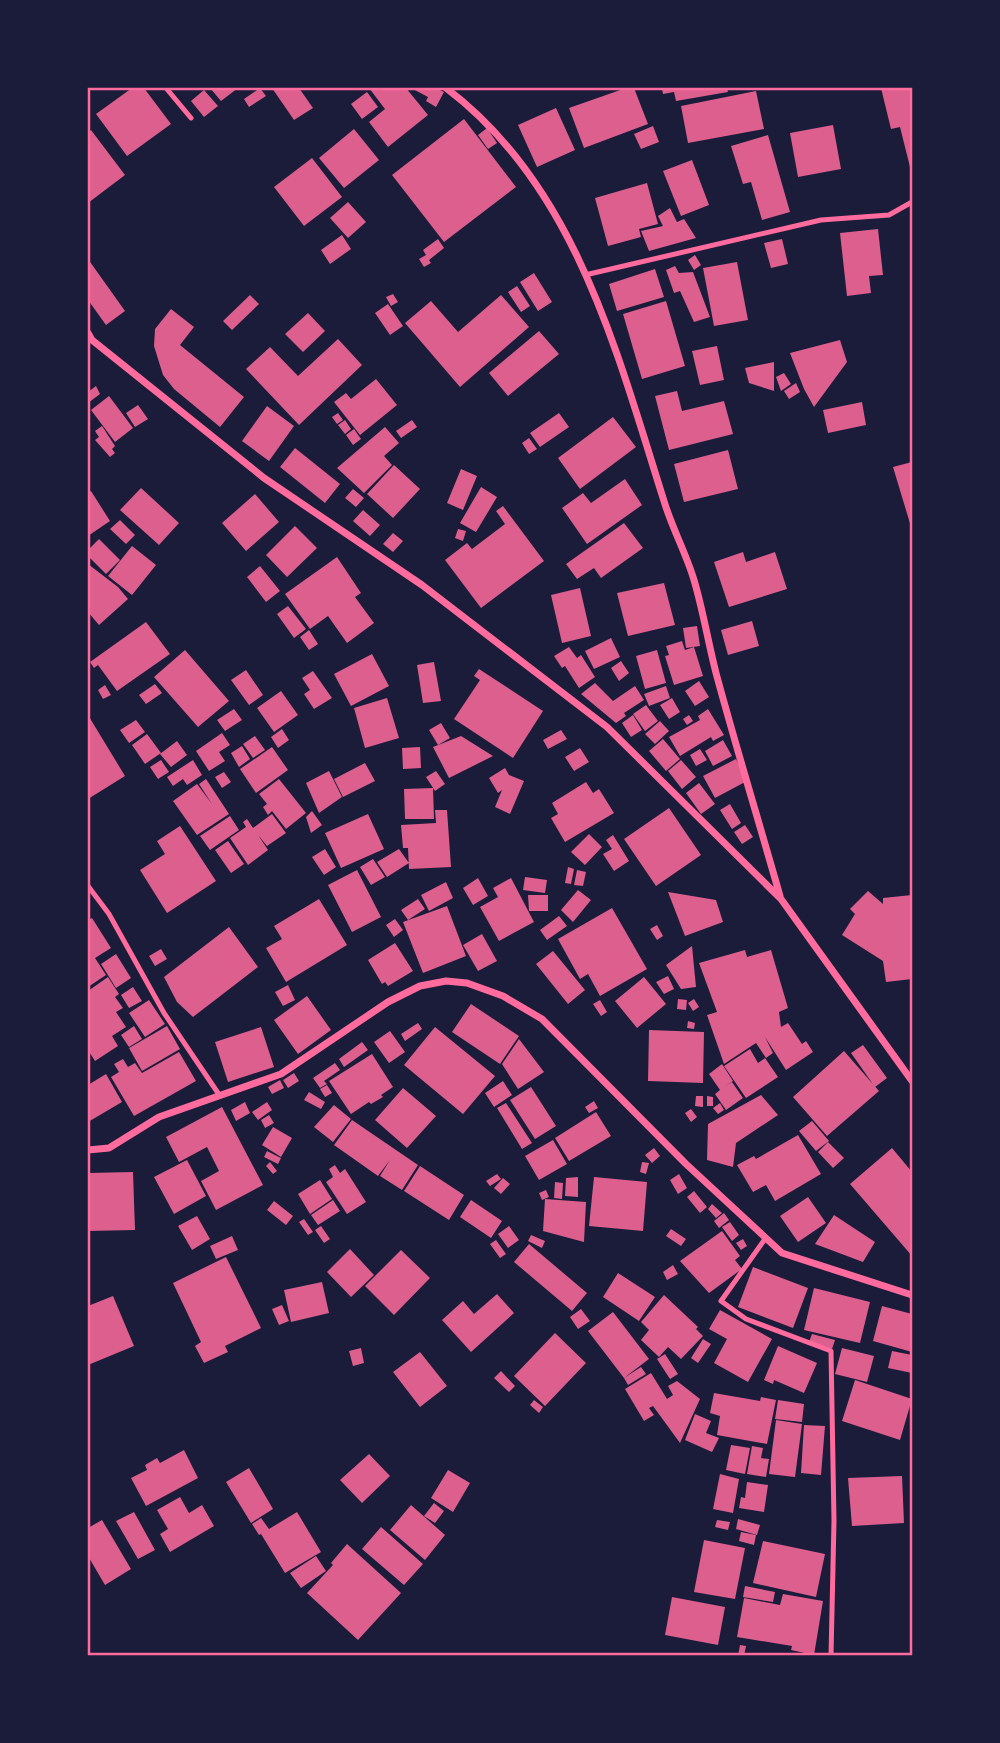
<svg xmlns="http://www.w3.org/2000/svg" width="1000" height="1743" viewBox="0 0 1000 1743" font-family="'IBM Plex Sans',sans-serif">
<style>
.building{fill:#dd5f8e}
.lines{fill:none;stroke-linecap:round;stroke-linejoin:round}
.service{stroke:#ff6b9d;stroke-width:5}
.minor{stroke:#ff6b9d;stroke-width:7}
.neatline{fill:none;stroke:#ff6b9d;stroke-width:2.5}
</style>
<rect width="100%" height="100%" fill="#1b1b3a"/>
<path class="building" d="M132,88H144L171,124L127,156L96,114Z
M210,88H238L221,101Z
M260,88L266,96L249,107L244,99Z
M272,88H299L313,108L294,120Z
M369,88H406L428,115L388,147L369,122L385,109Z
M411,88H436L444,92L436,107L426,101L428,97Z
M626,88H634L648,124L584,148L569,108Z
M662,88H727L728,92L676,101L674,92L663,94Z
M881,88H912V175L900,127L891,129Z
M204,90L218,106L204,117L191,101Z
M756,91L764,129L688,143L681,106Z
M367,92L378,107L362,119L351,104Z
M556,108L575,150L537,167L518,125Z
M464,119L516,187L444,242L392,175Z
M833,125L841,169L798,177L790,133Z
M653,126L659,142L641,149L634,134Z
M487,128L497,143L488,149L478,135Z
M354,129L379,160L344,188L319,158Z
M91,130L125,175L88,203V133Z
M768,135L790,212L762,220L751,182L743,184L731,146Z
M312,158L342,197L304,226L274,187Z
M692,160L709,205L681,216L663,171Z
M647,183L658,224L639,229L641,237L608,246L595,198Z
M348,202L366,222L348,238L330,218Z
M670,208L677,222L684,219L696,238L649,251L641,231L663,226L658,216Z
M878,229L883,275L869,276L871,293L847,296L840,233Z
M342,235L351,249L330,264L321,250Z
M438,239L444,248L429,260L431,263L424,267L419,259L426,255L423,250Z
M782,239L788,264L771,268L764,243Z
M695,255L701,265L694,270L688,260Z
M88,259L125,311L106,325L88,300Z
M737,262L748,320L714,326L703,268Z
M675,266L679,273L693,272L710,317L694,322L680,291L674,293L666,270Z
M655,269L664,297L617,311L609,284Z
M534,273L552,302L538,311L520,282Z
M517,286L530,306L521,312L508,292Z
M393,294L398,302L391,306L386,297Z
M250,295L259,304L232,330L223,321Z
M501,295L529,327L460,387L405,323L431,301L458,332Z
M666,301L685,366L642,379L623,314Z
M388,304L403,326L390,335L375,313Z
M171,309L194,327L180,345L244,397L220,427L174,389L163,375L154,346L155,329Z
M308,313L325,331L303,352L285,334Z
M539,331L559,354L508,396L489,373Z
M338,339L362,365L299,425L246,369L270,347L298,376Z
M840,340L847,362L814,407L804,389L790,353Z
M717,346L724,380L700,385L692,351Z
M774,362V391L749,383L745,368Z
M784,373L791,384L781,391L776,377Z
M376,379L397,405L360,435L334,402L346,393L351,399Z
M796,383L800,392L789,399L784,391Z
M96,386L100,394L88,403V392Z
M677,391L682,411L724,401L733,434L669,450L655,396Z
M109,396L133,428L115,442L91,410Z
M862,402L866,425L828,433L823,410Z
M138,405L148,419L135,427L126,413Z
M267,406L294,426L269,461L242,441Z
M338,413L343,420L337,424L332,417Z
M559,413L569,427L540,447L530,433Z
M613,417L636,447L580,489L558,458Z
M345,420L351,429L345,434L338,425Z
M412,420L417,427L401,438L396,431Z
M102,426L115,446L112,449L115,453L110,457L95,440L99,437L95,431Z
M385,427L399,443L384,456L392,465L364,493L337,468Z
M354,429L361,439L353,445L346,435Z
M529,438L537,449L529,454L522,443Z
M295,448L340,484L325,503L280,467Z
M728,450L738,489L684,502L674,464Z
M912,462V530L893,467Z
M394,465L420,489L393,518L367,494Z
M461,469L477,476L463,510L447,503Z
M625,479L642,505L587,544L562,508L583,493L591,503Z
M481,487L497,497L476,532L460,523Z
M141,488L179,523L159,545L120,510Z
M353,489L364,498L356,507L345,498Z
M91,491L110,521L88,536V493Z
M255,494L279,522L246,551L222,523Z
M503,506L544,561L481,608L445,560L467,543L472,549L505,524L496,511Z
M363,510L380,525L370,536L353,521Z
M120,520L135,535L126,544L110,529Z
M624,523L643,548L601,578L594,568L577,579L566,564Z
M295,526L317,548L287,577L266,555Z
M458,529L466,531L463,541L455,538Z
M393,533L403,541L393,552L383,544Z
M99,539L120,560L106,574L88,556V550Z
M132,546L156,565L132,595L108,576Z
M743,552L746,562L775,552L787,589L729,607L714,562Z
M337,557L361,593L355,597L374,623L347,643L328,616L310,629L285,594Z
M88,564L118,587L128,599L99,625L88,612Z
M260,566L280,591L266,602L247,577Z
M664,583L675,625L628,636L617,593Z
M580,588L591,636L562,643L551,595Z
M288,606L306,629L294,638L277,614Z
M752,621L759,646L728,655L721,630Z
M146,622L170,654L117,691L98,665L94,668L90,662Z
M697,626L700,646L686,648L683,628Z
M309,630L318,644L309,650L300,637Z
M611,638L620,657L594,669L585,651Z
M682,641L685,650L694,647L703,676L674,685L665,656L669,655L666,646Z
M569,647L577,658L581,655L595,677L579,688L565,666L562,668L554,656Z
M185,650L229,701L198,727L154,677Z
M657,650L666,683L645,689L636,656Z
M372,654L389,686L351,706L334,674Z
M621,661L629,673L619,681L611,668Z
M434,662L441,701L423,703L417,665Z
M479,669L543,711L513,758L454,719L480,680L474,676Z
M246,670L263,695L249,705L231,680Z
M313,671L332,698L314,709L304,694L310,690L302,678Z
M699,681L709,697L695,706L685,691Z
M595,683L613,701L635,686L644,700L624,713L626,716L616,723L581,694Z
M155,684L162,693L146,704L139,695Z
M105,685L111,695L103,699L98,690Z
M666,686L670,698L649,706L644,694Z
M281,691L298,715L274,732L257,708Z
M387,698L399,738L365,748L354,708Z
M672,698L680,712L669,719L660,705Z
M646,705L658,721L645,731L633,714Z
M234,709L242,720L225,731L217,720Z
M708,709L724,735L713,741L711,737L680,756L669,737L700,720L698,716Z
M88,715L125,776L88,799Z
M633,715L642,730L631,737L622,723Z
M689,715L693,721L687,725L683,719Z
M136,720L145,732L129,743L120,730Z
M660,721L669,731L655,744L645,734Z
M441,723L450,738L438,745L429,730Z
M282,729L289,740L278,748L271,737Z
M561,730L567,739L548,749L543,740Z
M222,733L230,745L219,752L225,761L209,771L196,751Z
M147,734L161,753L145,764L132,745Z
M255,736L265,750L253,758L243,744Z
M461,736L493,756L449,778L433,747Z
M663,739L680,759L666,771L649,751Z
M723,740L732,756L713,766L705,751Z
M177,741L187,755L171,767L160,754Z
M242,746L250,759L239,767L231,753Z
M272,747L288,770L256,793L240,769Z
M420,747L421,768L403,769L402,748Z
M580,748L589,762L574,771L565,757Z
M700,749L707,760L696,766L690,755Z
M736,759L747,781L715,798L703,776Z
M161,760L169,772L158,779L150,767Z
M193,760L202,775L187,785L183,779L173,786L167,777Z
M681,760L696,777L682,789L668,771Z
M365,763L375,781L343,797L334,779Z
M505,768L509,775L524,781L510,814L495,807L502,790L498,793L489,778Z
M329,771L342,797L319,813L306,783Z
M436,771L445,784L435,791L426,777Z
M224,772L231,782L222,788L215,777Z
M206,779L229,814L197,835L173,801L197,784L212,804L199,784Z
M279,779L306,813L286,829L272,811L268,815L263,807L267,804L259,794Z
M586,782L593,793L599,789L614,813L565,842L551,818L558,814L552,803Z
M699,783L715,804L701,814L686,793Z
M433,788L434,819H405L404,789Z
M730,804L741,823L732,829L720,810Z
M669,808L701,855L656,886L624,839Z
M435,810H447L451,867L409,869L408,848H403L401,825L436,823Z
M312,811L322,825L311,833L306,817Z
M272,814L286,833L267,846L258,835L268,850L248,865L230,838L246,827L243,822L247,819L253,828Z
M368,814L384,849L341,868L325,833Z
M230,816L239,830L210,850L200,836Z
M745,825L753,837L742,844L734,832Z
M180,826L216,881L167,913L140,870L165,854L157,841Z
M589,834L602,847L585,865L571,852Z
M613,835L629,861L614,871L603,854L612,849L606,840Z
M228,841L244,864L231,873L215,850Z
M325,849L336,867L324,875L312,857Z
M399,849L409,863L387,877L377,862Z
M373,859L385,877L371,885L360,867Z
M568,867L574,869L571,884L565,883Z
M357,870L381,917L352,932L328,885Z
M577,870L586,872L583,886L574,885Z
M525,877L547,880L545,893L523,890Z
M478,878L488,896L473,905L463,888Z
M511,878L534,922L499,941L480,907L498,897L493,888Z
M446,882L453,898L429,911L421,895Z
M578,890L591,900L573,922L561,910Z
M868,891L883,904V898L912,895V979L886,982L883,961L842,935L855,914L850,909Z
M668,892L716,900L723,922L685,936Z
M528,895H548V911H529Z
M319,899L347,945L286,982L266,948L282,939L274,926Z
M418,899L425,909L408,920L401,910Z
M447,906L466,956L423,973L403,922Z
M612,908L647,969L600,996L588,974L580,979L558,939Z
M559,916L567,926L547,940L540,930Z
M92,918L111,948L95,958L106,975L88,987V920Z
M395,919L403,930L394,937L386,925Z
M657,925L663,936L657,940L650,929Z
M229,927L258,967L193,1017L177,1002L164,977Z
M482,934L497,961L478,971L463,945Z
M395,943L413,971L388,986L385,982L382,984L368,960Z
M692,946L696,987L681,989L666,965Z
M161,949L167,959L155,966L149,956Z
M745,950L747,957L771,950L788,1008L779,1012L781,1027L788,1023L802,1044L806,1041L813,1052L786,1070L765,1037L773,1053L766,1058L756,1043L724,1064L707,1015L717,1012L699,963Z
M553,951L585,990L568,1004L536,964Z
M116,954L131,978L116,988L101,964Z
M668,976L674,989L664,994L656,982Z
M108,977L119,994L115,997L123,1008L116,1012L126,1027L112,1036L118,1046L95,1061L88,1050V991Z
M644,977L666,1004L637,1028L615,1001Z
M288,985L295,1000L283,1006L275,992Z
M133,987L142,1001L129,1008L121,995Z
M307,996L331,1030L298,1054L274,1020Z
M678,999L687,1000L686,1010L677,1009Z
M694,999L699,1007L693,1011L688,1003Z
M149,1000L165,1024L145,1037L129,1013Z
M600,1000L607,1012L601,1016L593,1004Z
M471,1004L519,1036L500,1064L452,1032Z
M688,1021L695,1023L694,1029L687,1028Z
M418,1023L422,1029L405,1041L401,1034Z
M134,1026L142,1039L129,1047L121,1035Z
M167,1026L180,1049L142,1071L129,1048Z
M261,1027L274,1067L228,1082L215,1042Z
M435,1027L495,1076L463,1114L404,1065Z
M649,1030L704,1032L703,1083L648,1081Z
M390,1031L405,1052L389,1063L374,1042Z
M519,1039L544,1072L518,1089L502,1064Z
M362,1042L368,1050L344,1067L339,1059Z
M863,1045L887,1078L875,1087L851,1053Z
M750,1049L758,1063L765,1058L778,1077L746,1098L724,1066Z
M844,1051L879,1091L827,1136L793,1097Z
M179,1052L196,1081L134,1116L111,1077L119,1072L114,1064L123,1059L128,1067L135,1063L142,1073Z
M372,1054L393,1087L381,1095L383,1097L371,1104L369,1102L351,1114L329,1081Z
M335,1063L340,1070L324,1081L327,1084L320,1088L313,1078Z
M722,1064L733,1081L724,1087L732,1082L743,1098L726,1110L715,1094L720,1090L709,1074Z
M294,1073L299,1081L288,1088L283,1080Z
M106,1074L122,1102L88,1122V1085Z
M280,1080L284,1088L272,1094L268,1087Z
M503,1081L512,1095L494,1107L485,1093Z
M327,1085L332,1093L325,1097L320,1089Z
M531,1087L556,1126L535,1139L510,1100Z
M403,1088L436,1116L407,1148L375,1120Z
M309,1092L325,1102L321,1109L304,1100Z
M761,1095L778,1115L736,1143L733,1167L707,1160L708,1124Z
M696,1096H703V1107L695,1106Z
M707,1096L713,1097V1106H707Z
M594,1101L598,1108L589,1113L585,1107Z
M245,1102L250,1113L236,1121L231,1110Z
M267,1102L272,1110L258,1120L252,1112Z
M506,1103L532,1143L522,1149L497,1108Z
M720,1103L724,1110L718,1114L713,1108Z
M334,1105L351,1119L333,1142L314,1127Z
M222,1107L263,1185L216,1210L201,1181L219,1171L207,1147L179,1162L166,1137Z
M691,1109L697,1117L691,1122L685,1113Z
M596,1112L611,1136L569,1161L555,1138Z
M269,1115L274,1123L265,1128L261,1120Z
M352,1120L418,1165L402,1190L380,1176L390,1160L378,1176L334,1145Z
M812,1121L829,1141L816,1151L799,1131Z
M273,1127L292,1138L281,1157L262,1145Z
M798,1135L821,1174L775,1201L766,1185L753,1192L737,1165L754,1156L756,1159Z
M553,1140L567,1164L539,1180L525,1156Z
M828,1142L844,1158L833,1168L818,1152Z
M654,1148L660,1156L652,1163L645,1155Z
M892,1148L912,1172V1256L850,1184Z
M267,1151L281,1158L278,1164L264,1157Z
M187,1160L206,1196L174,1214L154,1177Z
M270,1162L277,1171L273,1174L266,1166Z
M642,1162L649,1163L646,1174L640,1172Z
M335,1165L340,1173L345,1169L366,1202L347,1214L326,1182L333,1177L329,1169Z
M420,1166L464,1195L449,1220L404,1191Z
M133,1172L135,1230L88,1231V1173Z
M497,1174L501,1179L490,1186L486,1181Z
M679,1174L687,1188L678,1194L670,1180Z
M578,1177V1197L565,1196L566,1178Z
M594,1177L647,1182L643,1231L589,1226Z
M503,1178L510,1184L501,1194L494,1188Z
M320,1180L332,1199L310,1214L298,1194Z
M555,1182L563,1183L562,1199L554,1198Z
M546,1190L549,1197L542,1200L539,1193Z
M694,1191L707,1207L700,1213L687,1197Z
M808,1197L826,1223L798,1242L780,1216Z
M545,1199L586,1202L584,1242L543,1231Z
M333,1200L340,1211L318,1225L311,1215Z
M471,1200L502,1221L491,1238L460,1217Z
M274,1201L293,1216L286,1225L267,1210Z
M712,1204L722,1213L716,1218L708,1209Z
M724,1213L729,1220L719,1228L714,1221Z
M834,1215L875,1242L863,1262L815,1244Z
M197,1216L210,1239L192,1250L178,1226Z
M304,1219L313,1232L308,1235L299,1222Z
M730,1222L739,1235L732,1241L722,1227Z
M321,1226L330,1239L324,1243L315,1230Z
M509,1226L519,1240L508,1248L498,1234Z
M671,1229L686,1239L681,1246L666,1236Z
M722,1231L740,1256L735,1260L742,1269L709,1293L680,1261Z
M531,1235L545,1241L542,1248L528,1241Z
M232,1236L238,1250L216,1259L210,1246Z
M743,1239L747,1246L741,1250L736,1243Z
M496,1240L506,1254L500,1258L490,1244Z
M529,1244L587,1293L572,1311L514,1262Z
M350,1249L374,1275L351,1297L327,1272Z
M401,1250L430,1278L394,1315L365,1286Z
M226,1257L261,1328L225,1346L228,1352L204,1363L195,1346L201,1342L173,1283Z
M673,1265L678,1274L667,1280L663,1272Z
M753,1267L808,1288L793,1328L738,1307Z
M618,1273L655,1297L639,1321L603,1297Z
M322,1282L329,1313L291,1322L284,1290Z
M814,1288L870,1302L860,1343L804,1330Z
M497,1294L514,1313L471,1352L442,1320L463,1301L474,1314Z
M664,1295L698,1327L690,1335L696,1329L703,1336L681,1359L668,1347L659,1357L641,1340L649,1330L641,1322Z
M113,1296L134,1346L88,1365V1306Z
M282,1305L289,1321L279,1325L272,1309Z
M882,1306L912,1314V1352L873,1341Z
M581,1309L590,1321L578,1329L570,1317Z
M720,1310L772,1339L748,1382L714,1363L727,1339L709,1329Z
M613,1312L649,1359L624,1378L588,1331Z
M555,1333L586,1363L545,1406L514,1376Z
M812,1334L835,1340L832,1349L809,1342Z
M703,1339L711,1344L698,1363L691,1358Z
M778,1346L817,1363L804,1393L774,1380L773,1384L764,1380Z
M361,1348L364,1363L353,1366L349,1351Z
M842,1348L874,1356L867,1382L835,1374Z
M892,1351L912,1355V1373L888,1368Z
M420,1352L447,1386L420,1407L393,1372Z
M665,1354L678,1374L670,1379L657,1359Z
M641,1367L646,1374L628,1385L624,1378Z
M501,1371L515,1386L509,1392L494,1378Z
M651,1373L667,1399L673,1395L668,1386L677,1381L700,1399L680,1443L653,1406L649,1408L654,1415L644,1421L625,1389Z
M855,1380L912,1399L900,1440L842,1421Z
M714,1393L760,1401L761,1397L776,1400L767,1444L717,1435L720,1416L710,1413Z
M534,1400L543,1407L539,1413L530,1405Z
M778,1400L804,1404L802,1422L775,1419Z
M695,1414L711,1421L706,1433L719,1438L712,1452L685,1440Z
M776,1420L802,1424L795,1477L769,1474Z
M804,1425L825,1426L821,1475L801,1473Z
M731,1445L750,1448L745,1474L726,1470Z
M752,1446L763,1448L761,1458L769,1459L766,1477L747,1474Z
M184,1450L198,1478L146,1506L131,1478L147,1470L145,1465L157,1458L160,1463Z
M369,1454L390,1476L362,1503L340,1480Z
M249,1468L273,1509L251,1523L226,1482Z
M448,1470L470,1483L453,1512L431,1498Z
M720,1474L739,1479L733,1513L713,1509Z
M902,1476L904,1523L852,1526L848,1478Z
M747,1482L768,1485L764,1512L739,1508L741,1497L745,1498Z
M180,1497L189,1513L202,1505L214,1526L170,1552L160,1534L168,1529L157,1510Z
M434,1503L444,1511L435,1523L424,1516Z
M411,1505L445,1535L425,1560L390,1530Z
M134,1512L155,1550L138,1559L116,1521Z
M297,1512L321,1552L285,1573L261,1534L259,1535L252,1524L261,1518L269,1529Z
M738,1519L760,1525L757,1535L736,1529Z
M102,1520L131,1569L105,1585L88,1556V1528Z
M717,1520L730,1522L728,1530L715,1527Z
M381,1527L423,1564L404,1585L362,1549Z
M741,1532L756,1535L754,1545L739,1541Z
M704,1540L745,1548L735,1599L694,1592Z
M763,1541L825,1554L816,1597L753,1583Z
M347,1544L401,1593L358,1640L307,1593L333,1565L331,1563Z
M316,1556L326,1571L301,1588L290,1573Z
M745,1586L775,1592L773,1602L743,1597Z
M783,1594L823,1601L814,1655L791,1650L792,1646L737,1637L744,1598L780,1605Z
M672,1597L725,1607L718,1645L665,1635Z
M740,1645L746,1646L744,1656H738Z"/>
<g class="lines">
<path class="service" d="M166,88L191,118
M585,275L821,220L889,215L912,202
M88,886L109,914L164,1013L220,1096
M765,1239L721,1301L746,1319L831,1351L834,1521L831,1656"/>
<path class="minor" d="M446,88C576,186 617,353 664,501C672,528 686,553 694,580C703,610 708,642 716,673C736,747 759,822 780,896
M88,333L92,340L264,478L422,585L607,727L781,899L912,1081
M88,1150L109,1148L159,1117L281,1074L388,1002L420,986L446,981L467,983L503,996L542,1019L686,1164L782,1253L912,1295"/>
</g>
<rect width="1000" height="1743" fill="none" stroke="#1b1b3a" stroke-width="178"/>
<rect x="89" y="89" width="822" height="1565" class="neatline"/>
</svg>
